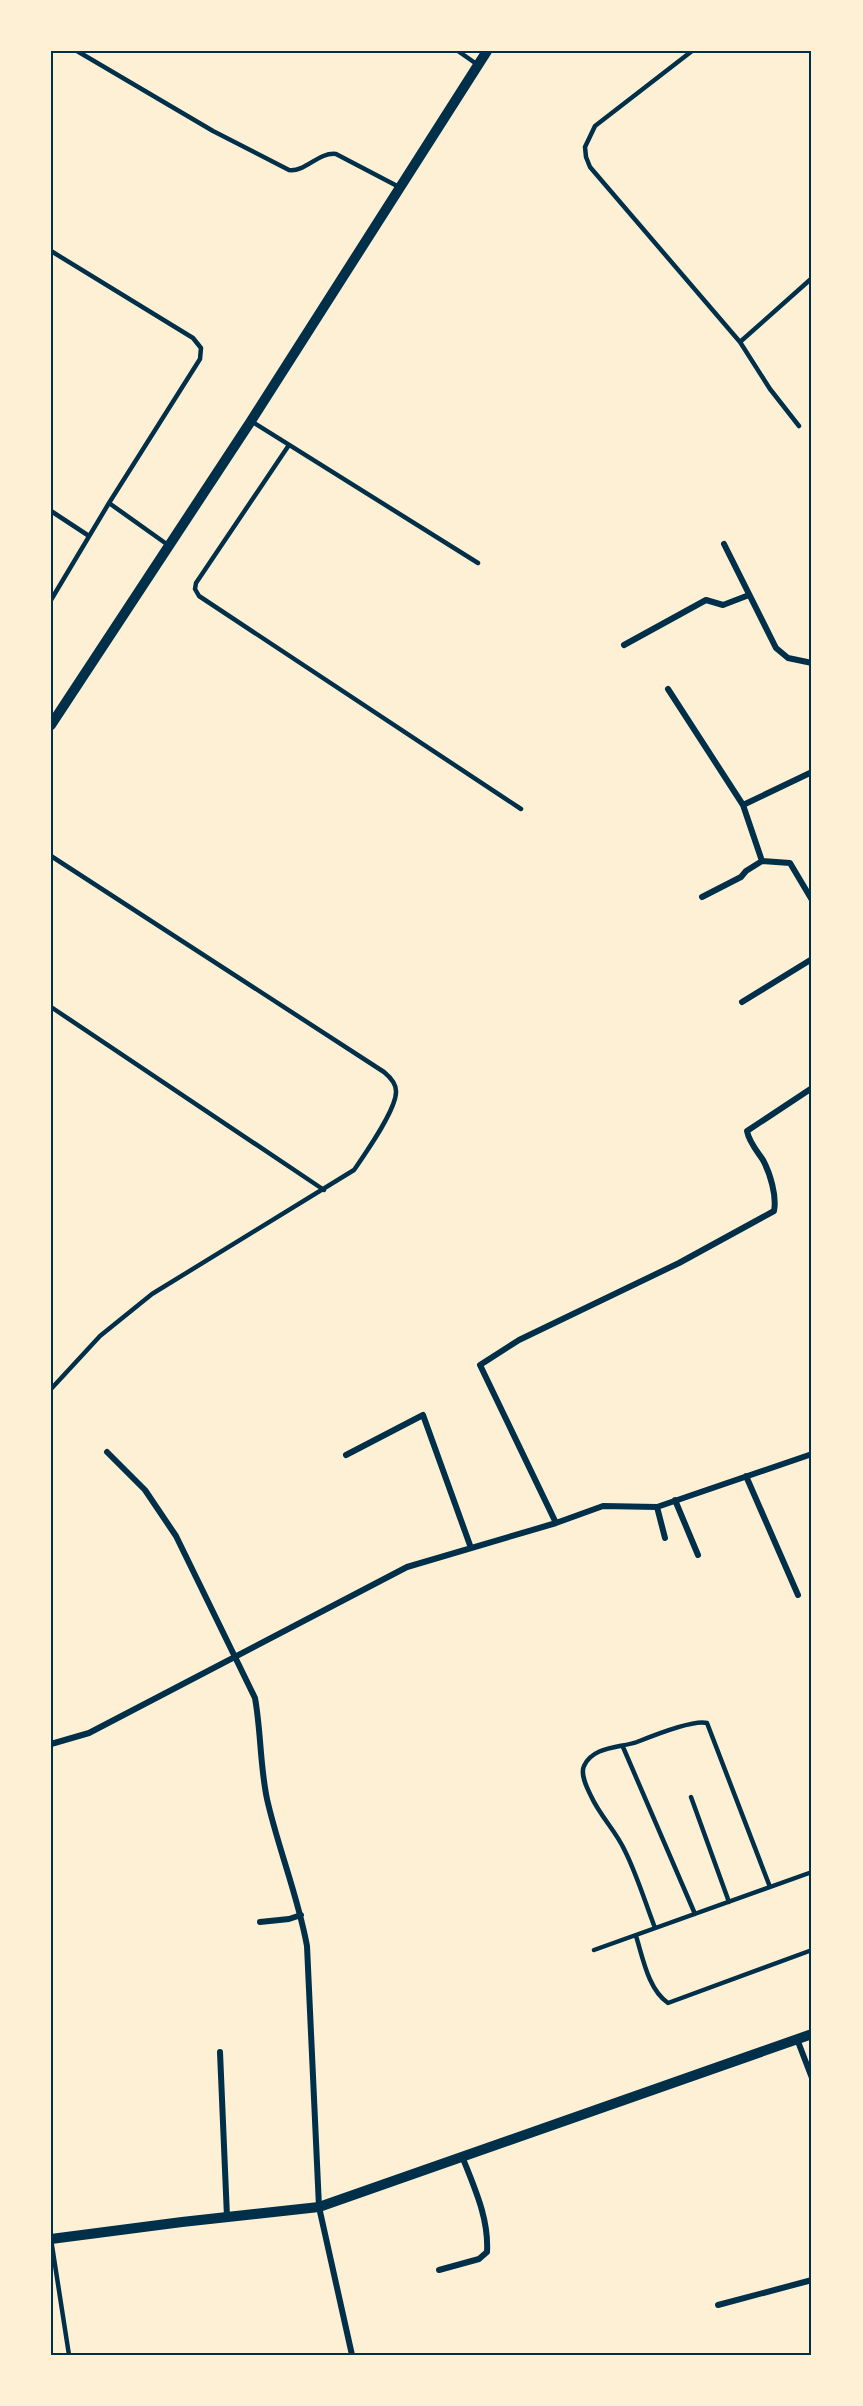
<svg xmlns="http://www.w3.org/2000/svg" width="863" height="2406" viewBox="0 0 863 2406" font-family="Karla,sans-serif">
<style>
.lines{fill:none;stroke-linecap:round;stroke-linejoin:round}
.service{stroke:#003049;stroke-width:4.5}
.minor{stroke:#003049;stroke-width:6}
.tertiary{stroke:#003049;stroke-width:10}
.neatline{fill:none;stroke:#003049;stroke-width:2}
</style>
<rect width="100%" height="100%" fill="#fdf0d5"/>
<g class="lines">
<path class="service" d="M77,51L213,131L289,170C306,172 318,152 336,154L401,188
M458,51L478,65
M692,51L595,126L585,147L586,157L590,167L740,342L770,389L799,426
M51,251L193,338L201,348L200,359L109,503L51,600
M740,342L812,278
M251,421L478,563
M289,445L196,583L195,589L199,596L521,809
M109,503L168,545
M51,511L89,536
M51,856L384,1072C390,1077 396,1083 396,1091C397,1109 365,1154 354,1170L152,1294L100,1336L51,1389
M51,1007L324,1190
M623,1747L695,1914
M691,1797L729,1902
M655,1928C645,1902 637,1875 625,1851C616,1831 600,1816 591,1796C587,1788 580,1774 584,1766C593,1746 620,1748 637,1742C652,1736 693,1719 707,1723L770,1887
M636,1936C643,1958 648,1989 668,2003L812,1950
M594,1950L812,1872
M51,2239L69,2355"/>
<path class="minor" d="M724,544L776,648L788,658L812,663
M624,645L706,600L723,605L749,595
M668,689L743,805L762,861L790,863L812,900
M743,805L812,772
M702,897L741,877L746,871L762,861
M742,1002L812,959
M107,1452L145,1490L176,1536L255,1698C261,1731 260,1766 267,1799C278,1848 298,1896 307,1946L319,2207L352,2355
M346,1455L423,1415L471,1548
M746,1476L798,1595
M675,1500L698,1555
M657,1507L665,1538
M556,1523L480,1365L519,1340L679,1263L774,1211C777,1196 770,1173 763,1160C757,1151 749,1142 747,1131L812,1088
M51,1744L89,1733L407,1567L556,1523L603,1506L657,1507L812,1454
M260,1922L289,1919L301,1915
M797,2039L812,2078
M220,2052L227,2217
M439,2270L479,2259L487,2252C489,2218 474,2187 462,2156
M718,2305L812,2280"/>
<path class="tertiary" d="M51,725L251,421L487,51
M51,2239L182,2222L319,2207L812,2034"/>
</g>
<rect width="863" height="2406" fill="none" stroke="#fdf0d5" stroke-width="105"/>
<rect x="52" y="52" width="758" height="2302" class="neatline"/>
</svg>
